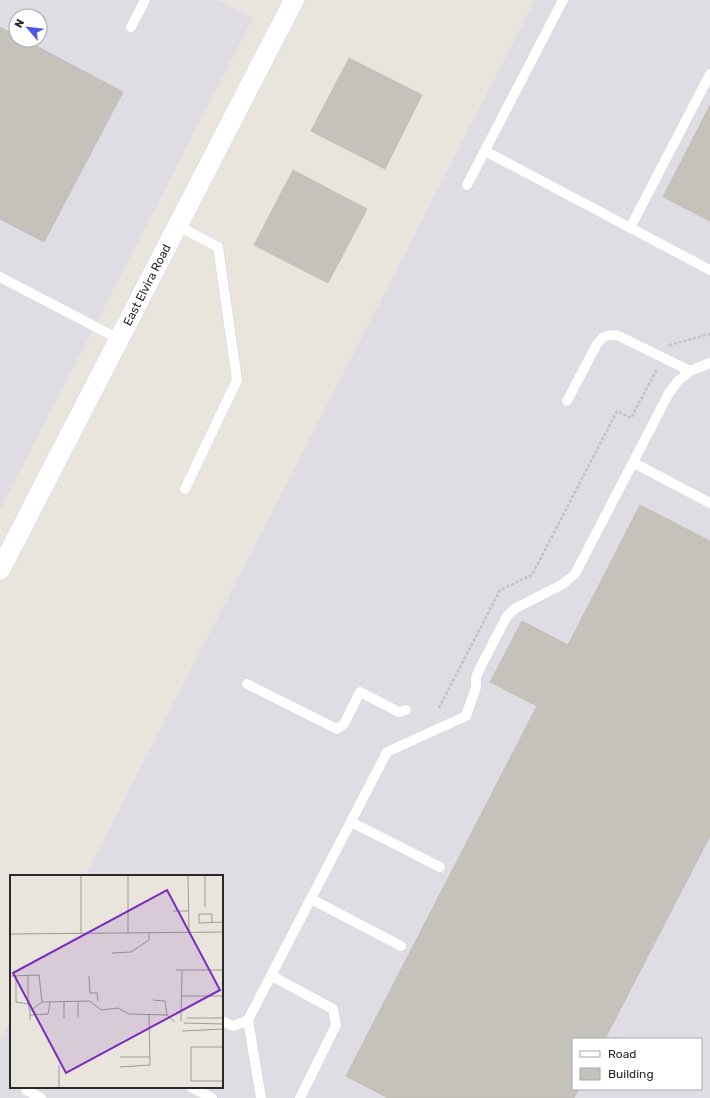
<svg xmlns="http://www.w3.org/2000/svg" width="710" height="1098" viewBox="0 0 710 1098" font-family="Rubik,sans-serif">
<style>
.industrial{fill:#dfdce3;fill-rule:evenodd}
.building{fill:#c5c2bb;stroke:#c5c1b6}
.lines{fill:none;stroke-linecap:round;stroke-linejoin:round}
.service-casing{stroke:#d1d2e0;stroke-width:11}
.minor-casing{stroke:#d1d2e0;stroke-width:21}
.path{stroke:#c3c3c3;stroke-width:2.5;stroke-dasharray:3 2;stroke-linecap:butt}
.service{stroke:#fff;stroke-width:10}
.minor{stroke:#fff;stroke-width:20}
.labels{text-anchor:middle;stroke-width:4;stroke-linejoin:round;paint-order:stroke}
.street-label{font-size:12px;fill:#292929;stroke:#fff}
.inset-road{fill:none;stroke:#9d9a94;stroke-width:1}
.view{fill:#7b2cbf;fill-opacity:0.15;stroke:#7b2cbf;stroke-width:2}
.inset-edge{fill:none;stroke:#292929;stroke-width:2}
</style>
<rect width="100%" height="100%" fill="#eae5dc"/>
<path class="industrial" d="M0,0H218L253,18L0,510ZM16,16H40V40H16Z
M535,0H710V1098H0V1041L11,1020V1087H222V876H85ZM573,1039H701V1089H573Z"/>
<path class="building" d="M0,27L16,35V40H25L123,92L44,242L0,219Z
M349,58L422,95L385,169L311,131Z
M710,105V221L663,197Z
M293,170L367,209L328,283L254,245Z
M640,505L710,541V836L605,1039H573V1089H579L574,1098H388L346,1076L537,706L490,682L522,621L568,645Z"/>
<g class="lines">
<g class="service-casing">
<path id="service" d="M131,27L145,0
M485,151L710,270
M467,185L563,0
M178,226L218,247L237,380L185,489
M630,228L710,74
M0,277L119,339
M567,401L597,344C603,336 609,333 619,336L690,371L710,363
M634,463L710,503
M247,684L337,729L344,724L360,692L399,712L406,710
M351,822L440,867
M311,899L401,946
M272,976L333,1009L336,1025L300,1098
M222,1021L233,1026L248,1020
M191,1087L212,1098
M26,1090L41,1098
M261,1098L248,1020L387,752L466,716L476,687V678L478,672L507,616L516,608L563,584L575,574L669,393L678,381L690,371"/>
</g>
<g class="minor-casing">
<path id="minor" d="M0,570L294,0"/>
</g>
<path class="path" d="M669,345L710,334
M439,708L500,590L532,575L617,411L631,418L657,369"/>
<use href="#service" class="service"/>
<use href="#minor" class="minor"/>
</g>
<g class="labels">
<g class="street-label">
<text transform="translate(147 285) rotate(-63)" y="4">East Elvira Road</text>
</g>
</g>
<g transform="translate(10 875)">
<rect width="213" height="213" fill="#eae5dc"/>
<path class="inset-road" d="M118,0V58M178,0L179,57M195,0V32M163,36H179M202,48V39H189V48L213,47M71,58V0M0,59L213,57M102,78L121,77L139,65V57M166,95H213M18,100V129M0,101L29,100L32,127M6,101V127L18,129L20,136M79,101L80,118H87L88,126M172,121H213M143,125L155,126L157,140L165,147M68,126V142M54,127V143M20,140L38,139L40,127M177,143H213M20,145V136L32,127L80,126L91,135L108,133L119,139L157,140M171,146L172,95M174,148L213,149M172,156L213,154M213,172H181V206H213M110,182H140M49,190V213M110,192L140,190L139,139"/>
<path class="view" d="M157,15L210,115L56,198L3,98Z"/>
<rect width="213" height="213" class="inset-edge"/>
</g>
<rect x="572" y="1038" width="130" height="52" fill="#ffffff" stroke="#a9a9a9"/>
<rect x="580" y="1051" width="20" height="6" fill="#ffffff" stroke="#a9a9a9"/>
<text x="608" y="1058" font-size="12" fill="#292929">Road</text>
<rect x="580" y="1068" width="20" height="12" fill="#c5c2bb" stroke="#a9a9a9"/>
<text x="608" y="1078" font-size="12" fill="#292929">Building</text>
<g transform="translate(28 28) rotate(298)"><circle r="19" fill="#ffffff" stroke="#a9a9a9"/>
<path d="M0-3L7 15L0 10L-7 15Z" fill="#4b57e7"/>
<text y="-6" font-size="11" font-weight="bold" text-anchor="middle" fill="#292929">N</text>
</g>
</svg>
